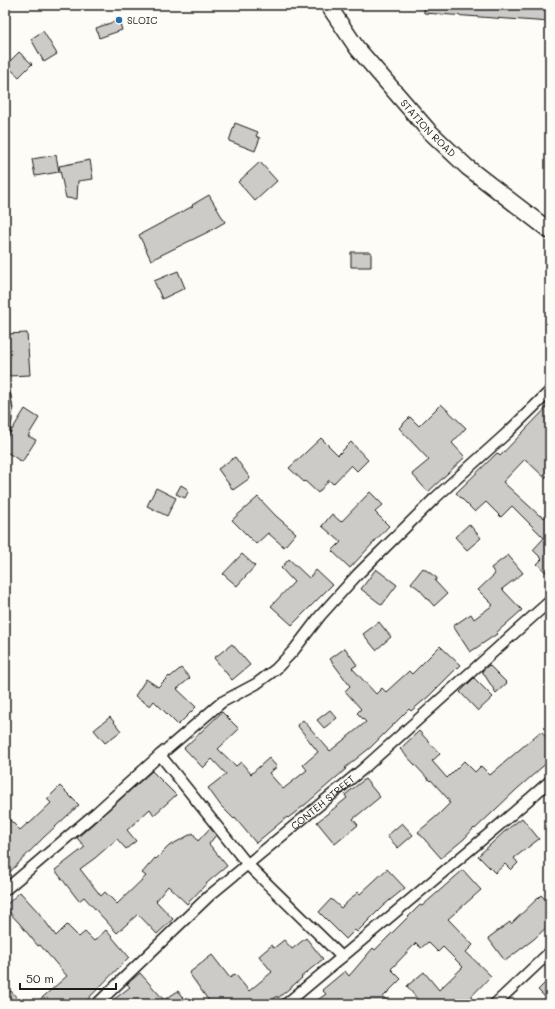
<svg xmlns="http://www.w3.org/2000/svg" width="555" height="1009" viewBox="0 0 555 1009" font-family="Mali,sans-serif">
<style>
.building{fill:#cccbc8;stroke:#1c1c1c}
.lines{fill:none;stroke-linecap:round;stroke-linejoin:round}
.minor-casing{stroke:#1c1c1c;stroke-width:13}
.secondary-casing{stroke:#1c1c1c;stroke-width:18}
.minor{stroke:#fdfcf7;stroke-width:10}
.secondary{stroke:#fdfcf7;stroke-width:15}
.poi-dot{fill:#1f6fb2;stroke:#fdfcf7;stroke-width:1.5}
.labels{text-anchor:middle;stroke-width:4;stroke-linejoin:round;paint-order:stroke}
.poi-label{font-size:10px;fill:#1c1c1c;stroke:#fdfcf7;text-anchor:start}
.street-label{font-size:10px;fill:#1c1c1c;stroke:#fdfcf7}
</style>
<rect width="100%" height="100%" fill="#fdfcf7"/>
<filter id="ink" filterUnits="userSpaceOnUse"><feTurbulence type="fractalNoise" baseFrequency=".025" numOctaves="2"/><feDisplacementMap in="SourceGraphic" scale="8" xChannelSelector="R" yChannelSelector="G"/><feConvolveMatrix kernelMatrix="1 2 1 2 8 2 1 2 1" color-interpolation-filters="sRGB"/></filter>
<g filter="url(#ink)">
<path class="building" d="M424,5H550V22L424,13Z
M119,20L122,30L99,38L96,28Z
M43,31L57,54L44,62L31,39Z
M19,52L32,64L19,77L6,65Z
M235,123L258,132L256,136L260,138L255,151L229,141Z
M56,155L59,172L35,176L32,159Z
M90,160L93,179L78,181L77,199L66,198L59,166Z
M260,162L277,181L255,201L238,182Z
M209,195L225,222L208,232L151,260L139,235L193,206L192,205Z
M351,252H371V267H351Z
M178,271L185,288L162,299L154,281Z
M27,333L30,375L8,376L5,334Z
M441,404L466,428L452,443L465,457L428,492L412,474L429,460L399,428L410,417L419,426Z
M550,404V473L545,478L525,459L503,482L540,516L541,515L544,518L550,513V576L537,564L542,559L533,550L544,538L512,506L501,517L486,502L475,512L456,493L497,453L500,456Z
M25,409L39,418L28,436L36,440L22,462L5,451V441Z
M321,438L338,455L351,442L368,460L357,471L351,465L333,484L329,480L318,493L305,481L304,482L289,468Z
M235,457L250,478L233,490L218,469Z
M181,485L189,490L185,498L176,494Z
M156,488L176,498L167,516L147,506Z
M370,492L383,505L375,512L389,526L350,568L332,551L341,542L322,526L332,514L341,522Z
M258,497L276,516L296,533L284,547L268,533L256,544L232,520Z
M469,524L481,538L467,550L455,537Z
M242,554L255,566L237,586L223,574Z
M508,555L523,573L502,589L522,610L496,633L497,634L470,652L453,626L471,614L474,619L493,605L478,590L495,574L491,568Z
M289,559L309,578L316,570L332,585L292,625L271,606L294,582L281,568Z
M423,568L437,578L435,581L447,594L434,606L419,589L411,583Z
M376,569L397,585L382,605L361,589Z
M379,622L391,637L376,650L363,634Z
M232,644L250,665L232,680L214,658Z
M440,646L460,665L429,696L411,711L409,709L371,747L345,768L346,769L306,804L288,818L287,817L256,843L235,818L234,819L221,806L208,788L226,774L212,759L203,768L184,748L222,712L239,729L218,749L236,766L241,762L251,774L269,758L277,767L269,773L283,789L307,770L303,765L318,752L297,725L303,720L330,751L366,722L357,713L361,709L345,691L350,686L330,659L345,648L357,665L352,668L376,694L382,688L386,692L409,671L412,674Z
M489,665L507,683L496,693L482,671Z
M181,668L190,678L177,689L196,707L178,725L154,701L150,706L135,696L146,679L158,687L169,676L170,677Z
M474,678L493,697L478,711L460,692Z
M330,710L337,718L324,728L317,720Z
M110,717L121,731L105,743L94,730Z
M419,731L440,754L432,761L447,778L464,761L475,772L481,766L490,775L541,731L550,742V760L516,790L475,829L474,828L464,839L441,858L418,832L438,815L450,803L448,802L449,800L431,780L430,781L400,749Z
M152,771L176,795L154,815L150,809L127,830L136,841L126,849L117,839L95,858L80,869L101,896L105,892L117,904L146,876L142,873L155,858L156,859L169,846L193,833L198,841L210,828L216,835L209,844L227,866L208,882L187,904L168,886L156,901L173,919L157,934L138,914L117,933L84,897L79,901L55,870L85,847L77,838Z
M365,779L380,797L353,819L358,825L335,844L317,822L347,798L345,795Z
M60,786L79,805L43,838L5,877V815L20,830L28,823L29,824L51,803L47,799Z
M522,818L539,839L514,858L518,863L511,870L505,864L495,873L478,856L504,832Z
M402,823L413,835L398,848L387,836Z
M387,869L405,888L384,905L357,932L355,930L346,939L319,912L331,899L341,908L358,892L360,894Z
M463,870L481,890L448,919L473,945L466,952L491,976L464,1004H421L407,986L424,972L439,990L463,967L443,947L438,952L428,942L421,948L416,943L391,969L401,979L383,997L392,1004H312L326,994L322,990L345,971L349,976L373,948L375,950L420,905L422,906Z
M20,892L39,913L56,936L67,925L79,937L85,932L94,941L106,930L129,957L83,1004H35L67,976L40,945L38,946L20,924L5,908V906Z
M541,895L550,904V924L534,939L505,961L488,938L510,922L511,924Z
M306,938L323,959L301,977L302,978L278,998L277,996L268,1004H211L189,973L212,955L230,978L235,974L249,991L272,972L259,956L272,945L274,948L284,940L292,949Z
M140,973L164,1000L178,991L187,1004H108L130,987L127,984Z
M550,978V1002L538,990Z
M11,991L22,1004H9L5,1000V997Z"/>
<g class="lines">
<g class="minor-casing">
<g id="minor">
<path d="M5,396L7,410L5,429"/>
<path d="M160,755L248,865L342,957"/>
<path d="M5,890L97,812L160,755L222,702L256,684L276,669L294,650L320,616L357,575L434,499L507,433L550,391"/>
<path id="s1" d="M97,1004L209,896L363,769L550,601"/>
<path d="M286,1004L497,827L550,781"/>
<path d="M495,1004L550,952"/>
</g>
</g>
<g class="secondary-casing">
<g id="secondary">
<path id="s2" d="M328,5L357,48L428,130L467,167L550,231"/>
</g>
</g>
<use href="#minor" class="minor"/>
<use href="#secondary" class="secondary"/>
</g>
</g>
<circle class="poi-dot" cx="119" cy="20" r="4"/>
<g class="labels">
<g class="poi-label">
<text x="127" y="24">SLOIC</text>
</g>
<g class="street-label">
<text dy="4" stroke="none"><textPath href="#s2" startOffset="159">STATION ROAD</textPath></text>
<text dy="4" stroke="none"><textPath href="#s1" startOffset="303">CONTEH STREET</textPath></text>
</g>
</g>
<rect width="555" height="1009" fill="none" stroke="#fdfcf7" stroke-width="20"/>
<rect x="10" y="10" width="535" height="989" fill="none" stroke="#1c1c1c" stroke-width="1.5" filter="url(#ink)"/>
<path d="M20 983v6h96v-6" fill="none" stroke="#1c1c1c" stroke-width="2"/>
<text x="26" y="983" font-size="12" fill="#1c1c1c" stroke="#fdfcf7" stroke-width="3" paint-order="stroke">50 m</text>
</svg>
